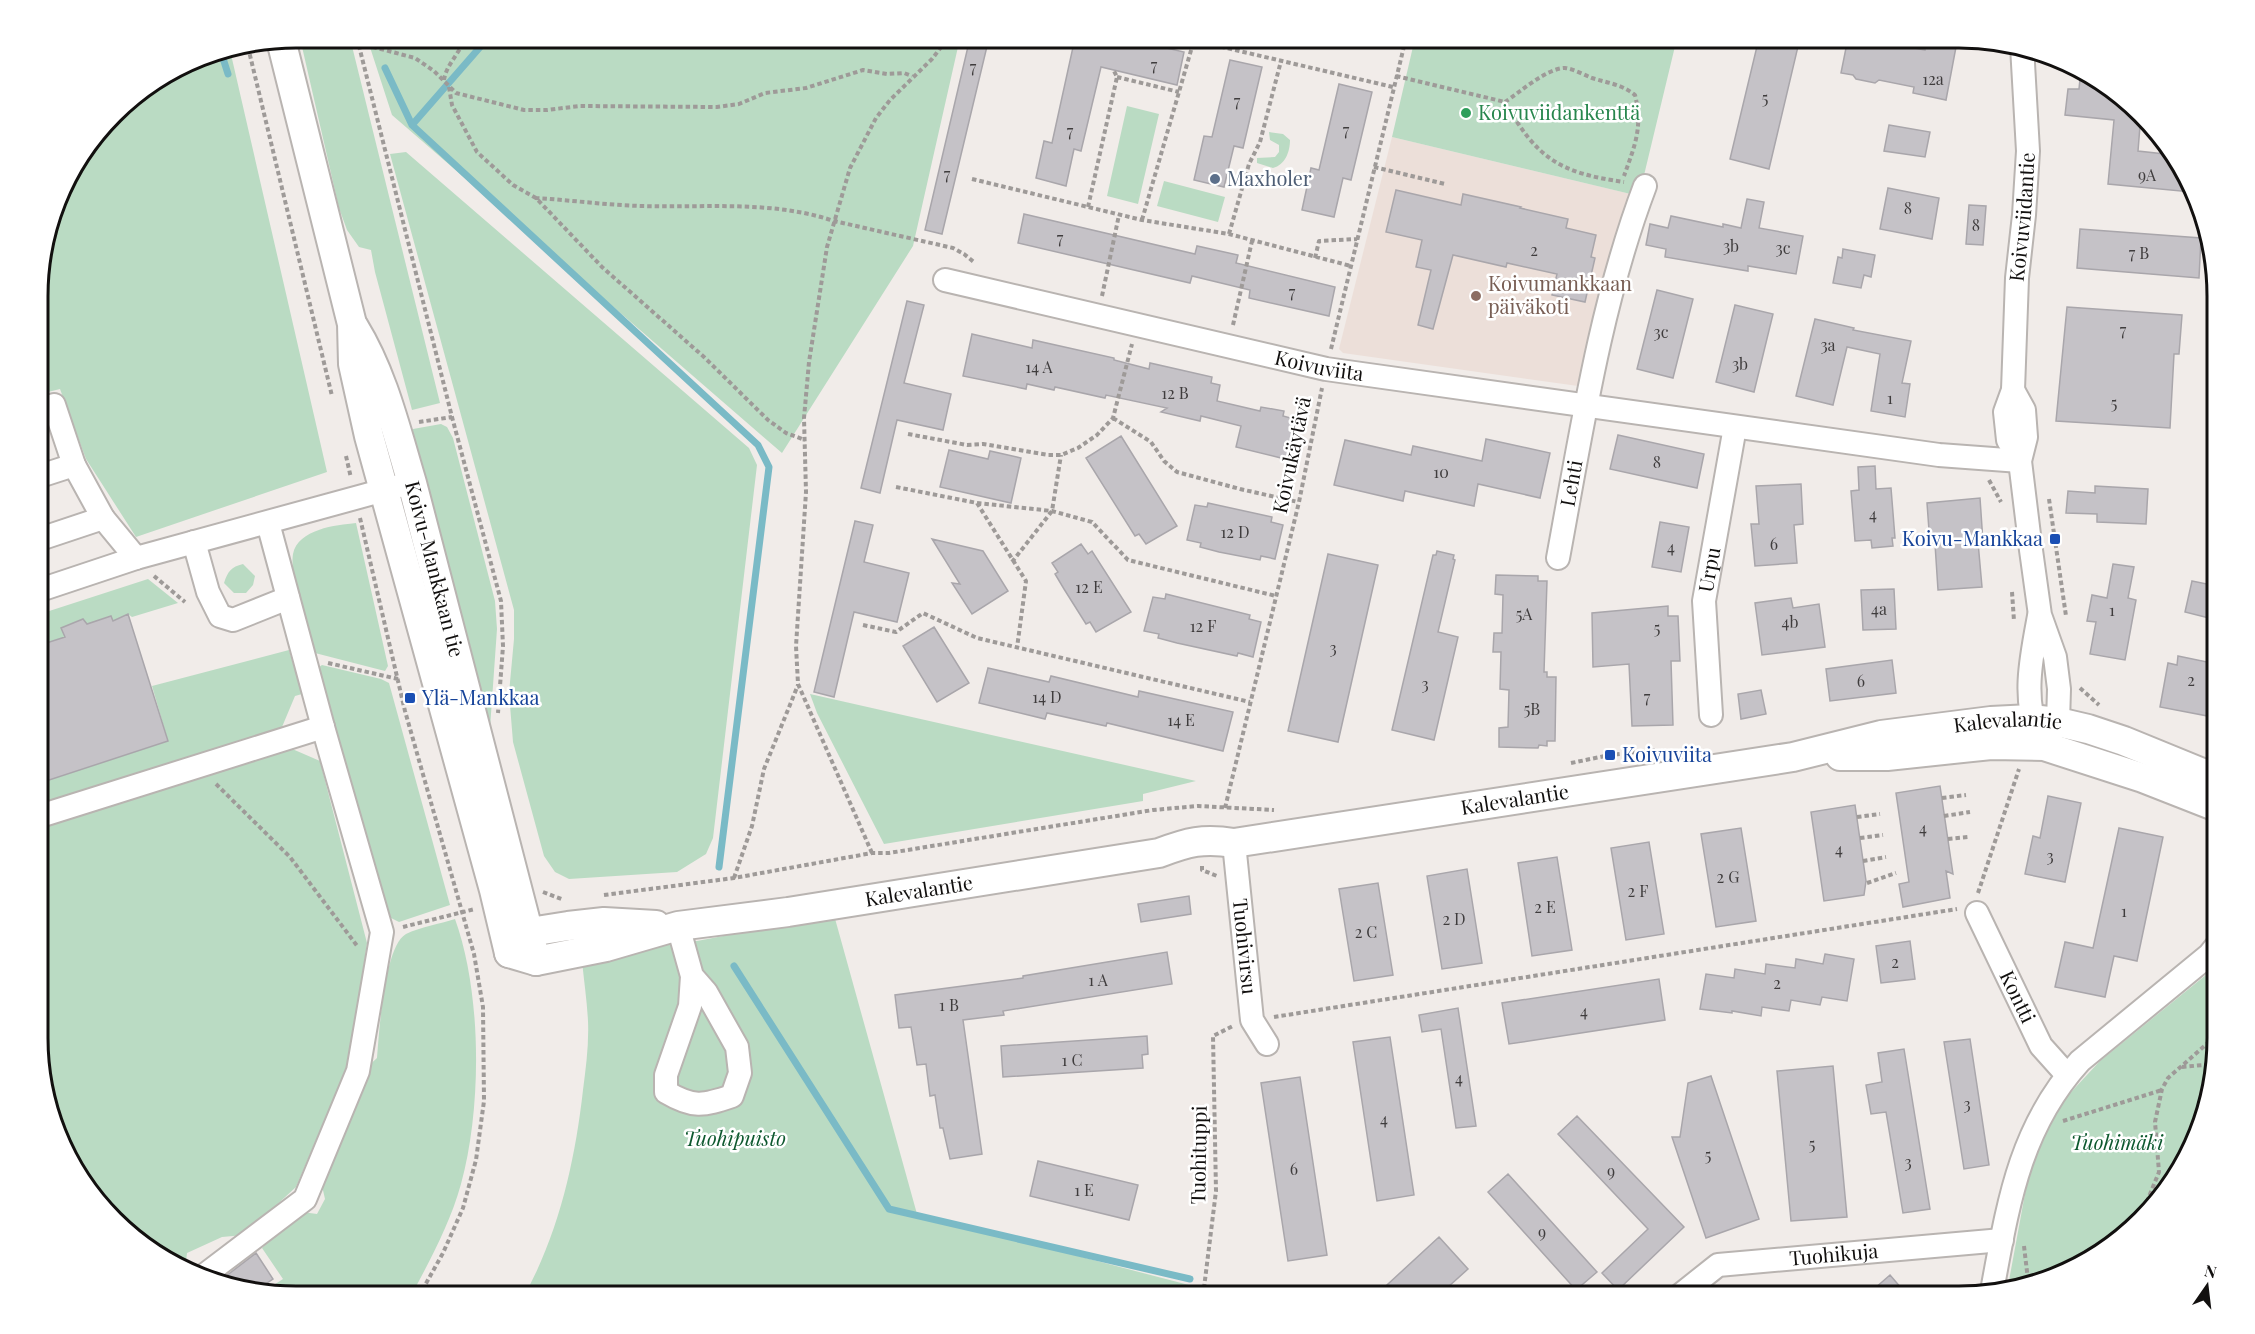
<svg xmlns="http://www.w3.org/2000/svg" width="2255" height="1334" viewBox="0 0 2255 1334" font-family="'Playfair Display',serif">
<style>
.built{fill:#ecdfd9}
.green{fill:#badbc3}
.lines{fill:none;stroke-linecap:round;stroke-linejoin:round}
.stream{stroke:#7abac6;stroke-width:7}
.building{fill:#c5c2c7;stroke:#a9a6ab;stroke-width:1.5}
.minor-casing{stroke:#b9b4b1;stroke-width:26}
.major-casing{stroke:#b9b4b1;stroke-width:32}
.path{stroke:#9e9a98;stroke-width:4;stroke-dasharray:4.5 3;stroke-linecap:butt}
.minor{stroke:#fff;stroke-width:22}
.major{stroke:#fff;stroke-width:28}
.leisure-dot{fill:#2e9e5b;stroke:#fff;stroke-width:2}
.service-dot{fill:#5c6f8a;stroke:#fff;stroke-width:2}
.education-dot{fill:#8d6e63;stroke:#fff;stroke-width:2}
.transit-dot{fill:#1a4fb4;stroke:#fff;stroke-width:2}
.labels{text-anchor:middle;stroke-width:5;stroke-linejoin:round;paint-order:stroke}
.number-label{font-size:16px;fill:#3f3c3d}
.leisure-label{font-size:20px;fill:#27864d;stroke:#fff;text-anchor:start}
.service-label{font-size:20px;fill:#4e5e75;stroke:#fff;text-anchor:start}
.street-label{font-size:20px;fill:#12100f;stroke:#fff}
.education-label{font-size:20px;fill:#785e54;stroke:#fff;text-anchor:start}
.transit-label{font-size:20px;fill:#164399;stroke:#fff;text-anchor:start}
.park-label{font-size:20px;font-style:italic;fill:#0d582e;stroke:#fff}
.rim{fill:none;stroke:#12100f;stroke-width:3}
</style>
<rect width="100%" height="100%" fill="#f1ece9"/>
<path class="built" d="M1392,137L1631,194L1613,243L1578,386L1343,353L1339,349Z"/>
<path class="green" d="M300,38H350L440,403L412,410L375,272L371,250L359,247L347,230L339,208Z
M367,38H960L913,246L782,453L392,115Z
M1415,38H1677L1639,196L1392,137Z
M230,50L327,472L136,537L86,459L60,389L40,394V262L64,181L125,102L197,57Z
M1127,106L1159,114L1138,204L1107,196Z
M1269,132L1283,134L1290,140C1290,152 1285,165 1273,168L1257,163V158L1275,157L1279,152V145L1270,140Z
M406,152L749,448L757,465L713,838L706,854L677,872L569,879L555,872L544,856L513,742L509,693L514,639V610L390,154Z
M1164,181L1225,197L1218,222L1157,206Z
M441,424L447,427L453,438L495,601L497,629L490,728L411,436L413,429Z
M356,523L388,666L385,671L315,653C309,629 289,577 293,554C298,529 336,525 356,523Z
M243,564L255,576L253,585L246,593H234L224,583C228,571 231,567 243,564Z
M148,579L178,603L132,617L128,614L113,621L110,616L87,624L82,619L62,628L65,637L40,645V614Z
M289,650L302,694L295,696L282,727L271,736L40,807V783L168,741L152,686Z
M322,665L381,679L389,683L450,905L399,922L387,916L379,904L319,667Z
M810,694L1196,781L1143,794V801L884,844L817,713Z
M290,748L320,761L367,943L350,1060L296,1187L244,1235L222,1237L187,1253L185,1270L166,1262L81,1182L40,1072V823Z
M834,915L917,1214L1231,1296H524C559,1233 575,1161 583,1090C586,1067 589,1044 588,1021C587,1001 584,981 582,961L673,940L697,941Z
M455,919C482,994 482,1107 461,1184C450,1224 430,1260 411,1296H295L263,1292L283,1279L262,1248L302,1212L317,1214L325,1199L320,1177L363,1071L377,1058C379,1034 384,946 406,934C420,927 440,924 455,919Z
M2217,966V1055L2183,1168L2142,1221L2089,1262L2008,1286L2029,1172L2043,1135L2059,1105L2100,1061Z"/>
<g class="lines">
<path class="stream" d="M221,52L228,74
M385,68L412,125L758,445L769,467L719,867
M412,125L488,38
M734,966L889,1209L1190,1279"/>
</g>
<path class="building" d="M970,38H989L942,234L925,230Z
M1075,38H1123L1184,52L1177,85L1101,67L1081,151L1074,149L1066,186L1036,178L1044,141L1052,143Z
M1759,38H1800L1769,169L1730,159Z
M1848,38H1863L1925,50L1926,41L1956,47L1946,100L1913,93L1914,87L1879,80L1875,83L1856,79L1853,75L1841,73Z
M1230,60L1262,67L1243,148L1234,146L1224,187L1194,180L1204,136L1212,137Z
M2080,79L2100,81L2141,113L2138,151L2174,155L2183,166L2191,192L2108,184L2114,120L2065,115L2068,89H2079Z
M1339,84L1372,92L1351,180L1343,178L1334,217L1302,210L1311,168L1319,170Z
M1889,125L1930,132L1925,157L1884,151Z
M1888,188L1939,198L1932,239L1880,229Z
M1396,190L1461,205L1463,194L1521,207L1520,208L1568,219L1566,228L1596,235L1591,257L1595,258L1585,302L1552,295L1557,274L1507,263L1506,267L1453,255L1433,329L1418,325L1431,270L1416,267L1422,240L1386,232Z
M1747,199L1764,202L1759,228L1803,236L1796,274L1748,266V271L1665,257L1666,249L1646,245L1650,224L1668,228L1671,216L1723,227V224L1741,228Z
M1969,205L1986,206L1983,245L1966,244Z
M1024,214L1195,254L1197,246L1238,255L1236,263L1335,287L1329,316L1249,298L1250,290L1192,276L1190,283L1018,243Z
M2080,229L2201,238L2199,278L2077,268Z
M1843,249L1875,255L1871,277L1864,275L1861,288L1833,283L1838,257L1842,258Z
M1657,290L1693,299L1673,378L1637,369Z
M907,301L924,305L904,383L951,394L943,430L897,420L880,493L861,488Z
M1735,305L1773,314L1754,392L1716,382Z
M2067,307L2182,315L2179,354H2174L2170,428L2056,421Z
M1815,319L1854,328L1853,330L1911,341L1902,383L1910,384L1905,417L1871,411L1880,354L1847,347L1833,405L1796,396Z
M972,334L1032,348L1033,340L1114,358V360L1149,369L1150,363L1212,377L1211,383L1220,385L1217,401L1260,411L1261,407L1284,411L1283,416L1298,420L1289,460L1236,447L1241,426L1201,416L1200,421L1161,412L1167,408L1106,395L1105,398L1055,387L1054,390L1027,384L1026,389L963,376Z
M1618,435L1704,454L1697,488L1610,469Z
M1121,436L1177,526L1146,544L1139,534L1135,536L1086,458Z
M1486,439L1550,453L1540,498L1478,484L1474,506L1405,491L1403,501L1334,485L1345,440L1411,455L1413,446L1482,461Z
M949,450L988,459L990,451L1021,458L1011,503L940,487Z
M1875,466L1876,489L1891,488L1895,538H1892L1893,546L1872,548L1871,540L1855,541L1851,491L1859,490L1858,467Z
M1801,484L1803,524L1794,525L1797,563L1755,566L1751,524H1759L1756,486Z
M2095,486L2148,489L2146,524L2097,522V514L2066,513L2068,491L2095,493Z
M1980,498L1983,542H1978L1982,587L1938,590L1935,544H1930L1927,503Z
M1208,503L1272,517L1271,522L1283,525L1275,559L1261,556L1260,560L1219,552L1200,547L1201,543L1187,540L1195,505L1207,507Z
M855,521L873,525L864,562L909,573L897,622L854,612L834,697L814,692Z
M1660,522L1689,527L1681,572L1652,567Z
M932,539L983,551L1008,591L972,614L952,583L960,584Z
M1081,544L1088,554L1092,551L1131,612L1096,632L1090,622L1086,624L1064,589L1055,574L1058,572L1052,563Z
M1437,551L1454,555L1453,559L1455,560L1438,632L1458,637L1434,740L1392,730L1433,555H1436Z
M1328,554L1378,565L1338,742L1288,731Z
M2113,564L2134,567L2128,598L2136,600L2125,660L2090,654L2096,622L2087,621L2092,595L2107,598Z
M1496,575L1538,576V581H1547L1544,672H1547V677H1556L1555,741H1547V746L1539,745L1538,748L1499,747V728L1508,727L1509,690L1500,689L1501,652H1493L1494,633H1502L1503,595L1495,594Z
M2192,581L2217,586V620L2185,612Z
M1894,589L1896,629L1863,630L1861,590Z
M1166,594L1250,615L1249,619L1261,622L1253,657L1238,653L1237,656L1177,643L1158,638L1159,634L1144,631L1153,597L1165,599Z
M1791,598L1793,608L1819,604L1825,647L1762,655L1755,603Z
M1668,606V616H1678L1680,661H1671L1673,725L1632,726L1629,664L1593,667L1592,613Z
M128,614L168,741L40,783V645L65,637L61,628L83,619L87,624L111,616L113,621Z
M934,627L969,683L937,702L903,646Z
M2178,656L2217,664V696L2213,717L2160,707L2168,663L2177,665Z
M1892,660L1896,693L1830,701L1826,669Z
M988,668L1049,682L1051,676L1138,697L1139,691L1233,712L1223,751L1107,723L1106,726L1047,713L1045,719L979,703Z
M1761,690L1766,714L1741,719L1738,694Z
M1940,786L1953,874L1946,871L1950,898L1903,907L1899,884L1909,882L1896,793Z
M2048,796L2081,803L2065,882L2025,874L2033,836L2040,838Z
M1855,805L1866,881L1864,895L1824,901L1811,812Z
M1741,828L1756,921L1716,927L1701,834Z
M2119,828L2163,837L2137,961L2114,956L2105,997L2055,987L2065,942L2093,948Z
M1649,842L1664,934L1626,940L1611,848Z
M1557,857L1572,950L1532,956L1518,863Z
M1467,869L1482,963L1442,969L1427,876Z
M1378,883L1393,975L1354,981L1339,889Z
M1189,896L1191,914L1141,922L1138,904Z
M1910,941L1915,979L1881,983L1876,946Z
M1167,952L1172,984L1003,1011L1004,1015L963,1020L982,1154L950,1159L943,1128H940L935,1095L930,1096L926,1064L917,1065L911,1027L899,1028L895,995L1023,978V976Z
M1825,954L1854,959L1847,1001L1822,997L1820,1005L1791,1000L1789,1011L1762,1007L1761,1016L1732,1011V1013L1700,1009L1706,974L1734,978L1735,969L1765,974L1766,964L1795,968L1796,959L1823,964Z
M1659,979L1665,1020L1509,1044L1502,1003Z
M1458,1008L1476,1126L1456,1128L1441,1029L1422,1032L1419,1015Z
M1147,1036L1148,1054L1142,1055L1143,1068L1003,1077L1001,1046Z
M1390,1037L1414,1195L1377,1201L1353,1042Z
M1970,1039L1989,1165L1964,1169L1944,1042Z
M1904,1049L1930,1209L1903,1213L1886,1112L1871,1114L1866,1085L1882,1082L1878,1053Z
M1833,1066L1847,1217L1791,1221L1777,1071Z
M1711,1076L1759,1219L1706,1238L1672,1137H1680L1688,1083Z
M1300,1077L1327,1255L1288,1261L1261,1083Z
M1577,1116L1684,1227L1618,1290L1602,1273L1648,1229L1558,1134Z
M1038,1161L1138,1185L1129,1220L1030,1196Z
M1508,1174L1597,1272L1576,1290L1488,1192Z
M1439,1237L1468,1269L1438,1296H1375Z
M256,1253L273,1279L255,1291L228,1288L217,1283Z
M1890,1275L1908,1296H1866Z"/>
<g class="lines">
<g class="minor-casing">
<g id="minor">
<path id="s1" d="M945,280L1326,369L1939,455L2020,461"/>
<path d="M2013,390L2024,410L2026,437L2020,461L2030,543L2040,615L2055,657L2059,689L2058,722L2049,737"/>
<path d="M40,410L54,405L74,465L103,518L136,558"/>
<path id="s2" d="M2020,461L2008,440L2005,412L2013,390L2017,278L2024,215L2028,151L2022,46"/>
<path d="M40,476L74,465"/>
<path d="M40,539L103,518"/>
<path d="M194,542L208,592L220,616L233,620L288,598"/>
<path id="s3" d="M1558,558C1581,434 1600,305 1645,186"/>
<path d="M40,590L136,558L399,486"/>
<path id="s4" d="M1711,715L1704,601L1735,427"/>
<path d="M2038,734C2022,698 2032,654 2039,616"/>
<path d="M40,816L323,727"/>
<path id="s5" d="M1234,843L1252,1020L1267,1044"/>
<path id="s6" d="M1977,913L2041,1046L2067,1075"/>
<path d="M678,926L692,976L706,992L737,1047L740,1073L732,1096C703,1106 693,1108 666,1092V1075L690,1006L692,976"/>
<path d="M202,1277L305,1199L358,1071L382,932L323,727L268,523"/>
<path d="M1992,1291C2008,1205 2019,1128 2080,1061L2209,955L2217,945"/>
<path id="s7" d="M1679,1296L1718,1265L2002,1240"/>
</g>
</g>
<g class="major-casing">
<g id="major">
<path d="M281,40L352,324L353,364L369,436L494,890L509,953"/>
<path id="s8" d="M354,327C383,374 396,430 412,483L536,961"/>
<path d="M1840,756H1887L1991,745L2044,746L2143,778L2217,807"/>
<path d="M517,945L530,932L568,926L604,922L656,925"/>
<path id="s9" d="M509,953L536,961L606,947L678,926L788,912L1159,853C1188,842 1203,838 1234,843L1793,757L1881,735L1991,721L2031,719L2058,722L2088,729L2124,741L2217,779"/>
</g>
</g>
<path class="path" d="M357,38L452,417L501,601L503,646L498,713
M1184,38L1393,87
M358,43L415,58L434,71L456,93L524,110H547L580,106L717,107L739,104L765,93L806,88L863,70L887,74L904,73L912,76
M248,47L332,396
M1396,76L1505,102C1537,159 1560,173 1624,182
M1117,77L1179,92
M444,80C446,65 460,53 465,38
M449,87L452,105L477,152L513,185L536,198L602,267L704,357L768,420L786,433L805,440
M1505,102C1520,92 1547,68 1565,68C1574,69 1584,75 1592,78C1608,83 1621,84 1635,95C1643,127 1635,145 1624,176
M1374,167L1445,184
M972,179L1142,220L1229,234L1351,266
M535,198C570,200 606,205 641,206C706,208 772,200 834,221L953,248L964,254L975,263
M1088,207L1117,77L1113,69
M1142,220L1194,40
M1229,234L1249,164L1260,142L1281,61
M1315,258L1319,241L1357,239
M1102,296L1119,215
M1233,325L1252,241
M1331,349L1406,38
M1113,418L1151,442L1164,461L1177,472L1240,489L1298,502
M419,422L452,417
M908,434L967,445L983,444L1048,455H1061L1078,448L1097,435L1113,418L1132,344
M346,456L351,478
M1989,480L2001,502
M896,487L977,503L1052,511L1092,522L1128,560L1276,596
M2049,499L2066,616
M977,503L1026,581L1017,648
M360,518L405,711L474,954L483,1007L484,1101L476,1160L463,1208L443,1253L419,1296
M1012,562L1052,511L1061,455
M154,576L185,602
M2012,592L2014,621
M863,625L896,632L923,613L977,638L1250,702
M328,663L398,679
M2080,688L2099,705
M1571,763L1610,755L1655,750
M216,784L290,857L358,947
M1942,798L1966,795
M1225,808L1299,502L1322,388
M1944,816L1970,812
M1857,817L1880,814
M1860,838L1883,835
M1948,839L1968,837
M872,853L798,684L796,646L806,492L804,418L809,362L827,247L850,168L876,118L890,100L932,59L948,38
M1863,861L1886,857
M1202,866V870L1217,876
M734,878L752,826L764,769L798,685
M1867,883L1896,873
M543,892L564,900
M1978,893L2019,769
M604,895L734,878L872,853H889L1153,810L1198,806L1274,810
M403,927L475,909
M1274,1017L1957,909
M2182,1067L2214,1064
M2063,1121L2162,1090
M2145,1217L2146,1204L2159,1172L2155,1122L2162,1089L2168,1078L2217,1035
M2024,1246L2028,1280
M1203,1296L1216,1191L1213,1036L1233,1026"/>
<use href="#minor" class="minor"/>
<use href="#major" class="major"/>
</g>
<circle class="leisure-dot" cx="1466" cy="113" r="6"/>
<circle class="service-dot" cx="1215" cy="179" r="6"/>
<circle class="education-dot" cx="1476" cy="296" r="6"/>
<g class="transit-dot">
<rect x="2049" y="533" width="12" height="12" rx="3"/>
<rect x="404" y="692" width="12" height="12" rx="3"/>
<rect x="1604" y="749" width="12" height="12" rx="3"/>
</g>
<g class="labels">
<g class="number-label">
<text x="1154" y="71">7</text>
<text x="973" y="73">7</text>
<text x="1933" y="85">12a</text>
<text x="1765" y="104">5</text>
<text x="1237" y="107">7</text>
<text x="1346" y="136">7</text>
<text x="1070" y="137">7</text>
<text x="947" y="180">7</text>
<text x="2147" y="181">9A</text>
<text x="1908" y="214">8</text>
<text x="1976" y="231">8</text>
<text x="1060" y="244">7</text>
<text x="1731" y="252">3b</text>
<text x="1783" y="254">3c</text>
<text x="1534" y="256">2</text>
<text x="2139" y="259">7 B</text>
<text x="1292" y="298">7</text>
<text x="2123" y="336">7</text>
<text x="1661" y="338">3c</text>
<text x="1828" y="351">3a</text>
<text x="1740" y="370">3b</text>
<text x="1039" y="373">14 A</text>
<text x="1175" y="399">12 B</text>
<text x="1890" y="404">1</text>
<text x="2114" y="409">5</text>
<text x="1657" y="468">8</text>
<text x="1441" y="478">10</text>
<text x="1873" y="520">4</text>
<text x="1235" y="538">12 D</text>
<text x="1774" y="550">6</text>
<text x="1671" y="553">4</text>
<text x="1089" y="593">12 E</text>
<text x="1879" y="615">4a</text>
<text x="2112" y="616">1</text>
<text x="1524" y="620">5A</text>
<text x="1790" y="628">4b</text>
<text x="1203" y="632">12 F</text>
<text x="1657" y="634">5</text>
<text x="1333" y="654">3</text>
<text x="2191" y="686">2</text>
<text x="1861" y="687">6</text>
<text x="1425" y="690">3</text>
<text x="1047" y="703">14 D</text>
<text x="1647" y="703">7</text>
<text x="1532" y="715">5B</text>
<text x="1181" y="726">14 E</text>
<text x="1923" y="834">4</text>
<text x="1839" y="855">4</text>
<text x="2050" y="862">3</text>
<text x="1728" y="883">2 G</text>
<text x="1638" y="897">2 F</text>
<text x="1545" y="913">2 E</text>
<text x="2124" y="917">1</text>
<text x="1454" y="925">2 D</text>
<text x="1366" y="938">2 C</text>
<text x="1895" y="968">2</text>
<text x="1098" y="986">1 A</text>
<text x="1777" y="989">2</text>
<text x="949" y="1011">1 B</text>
<text x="1584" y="1017">4</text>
<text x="1072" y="1066">1 C</text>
<text x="1459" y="1084">4</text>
<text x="1967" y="1110">3</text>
<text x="1384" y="1125">4</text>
<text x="1812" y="1150">5</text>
<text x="1708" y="1161">5</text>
<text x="1908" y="1168">3</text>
<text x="1294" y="1175">6</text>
<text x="1611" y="1177">9</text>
<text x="1084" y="1196">1 E</text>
<text x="1542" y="1238">9</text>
</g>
<g class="leisure-label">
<text x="1478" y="120">Koivuviidankenttä</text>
</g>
<g class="service-label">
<text x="1227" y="186">Maxholer</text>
</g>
<g class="street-label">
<text dy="7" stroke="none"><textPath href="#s2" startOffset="249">Koivuviidantie</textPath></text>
<text dy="7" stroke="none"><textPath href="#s1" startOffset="384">Koivuviita</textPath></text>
<text transform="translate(1292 455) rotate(-78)" y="7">Koivukäytävä</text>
<text dy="7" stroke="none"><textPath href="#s3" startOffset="76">Lehti</textPath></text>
<text dy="7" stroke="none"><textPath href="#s8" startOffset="256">Koivu-Mankkaan tie</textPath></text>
<text dy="7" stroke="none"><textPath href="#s4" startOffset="146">Urpu</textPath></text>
<text dy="7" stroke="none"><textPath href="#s9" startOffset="1522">Kalevalantie</textPath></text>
<text dy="7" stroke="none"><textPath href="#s9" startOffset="1022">Kalevalantie</textPath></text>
<text dy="7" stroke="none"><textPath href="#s9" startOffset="418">Kalevalantie</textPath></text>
<text dy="7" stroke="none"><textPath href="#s5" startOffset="104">Tuohivirsu</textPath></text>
<text dy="7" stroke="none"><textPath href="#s6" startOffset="93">Kontti</textPath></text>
<text transform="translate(1199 1155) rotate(-89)" y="7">Tuohituppi</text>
<text dy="7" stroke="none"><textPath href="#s7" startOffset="166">Tuohikuja</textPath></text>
</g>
<g class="education-label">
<text x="1488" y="291">Koivumankkaan<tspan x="1488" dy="23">päiväkoti</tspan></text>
</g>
<g class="transit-label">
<text x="2043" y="546" text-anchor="end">Koivu-Mankkaa</text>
<text x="422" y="705">Ylä-Mankkaa</text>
<text x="1622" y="762">Koivuviita</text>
</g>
<g class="park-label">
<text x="735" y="1146">Tuohipuisto</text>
<text x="2117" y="1150">Tuohimäki</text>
</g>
</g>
<path d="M0 0H2255V1334H0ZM296 48H1959A248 248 0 0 1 2207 296V1038A248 248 0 0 1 1959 1286H296A248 248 0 0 1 48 1038V296A248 248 0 0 1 296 48Z" fill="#fff" fill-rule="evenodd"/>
<path class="rim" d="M296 48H1959A248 248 0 0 1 2207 296V1038A248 248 0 0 1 1959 1286H296A248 248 0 0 1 48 1038V296A248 248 0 0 1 296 48Z"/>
<g transform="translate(2207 1286) rotate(14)" stroke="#ffffff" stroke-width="4.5" paint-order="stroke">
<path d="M0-4.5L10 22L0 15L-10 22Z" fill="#12100f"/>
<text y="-9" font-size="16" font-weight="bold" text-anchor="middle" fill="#12100f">N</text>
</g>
</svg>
